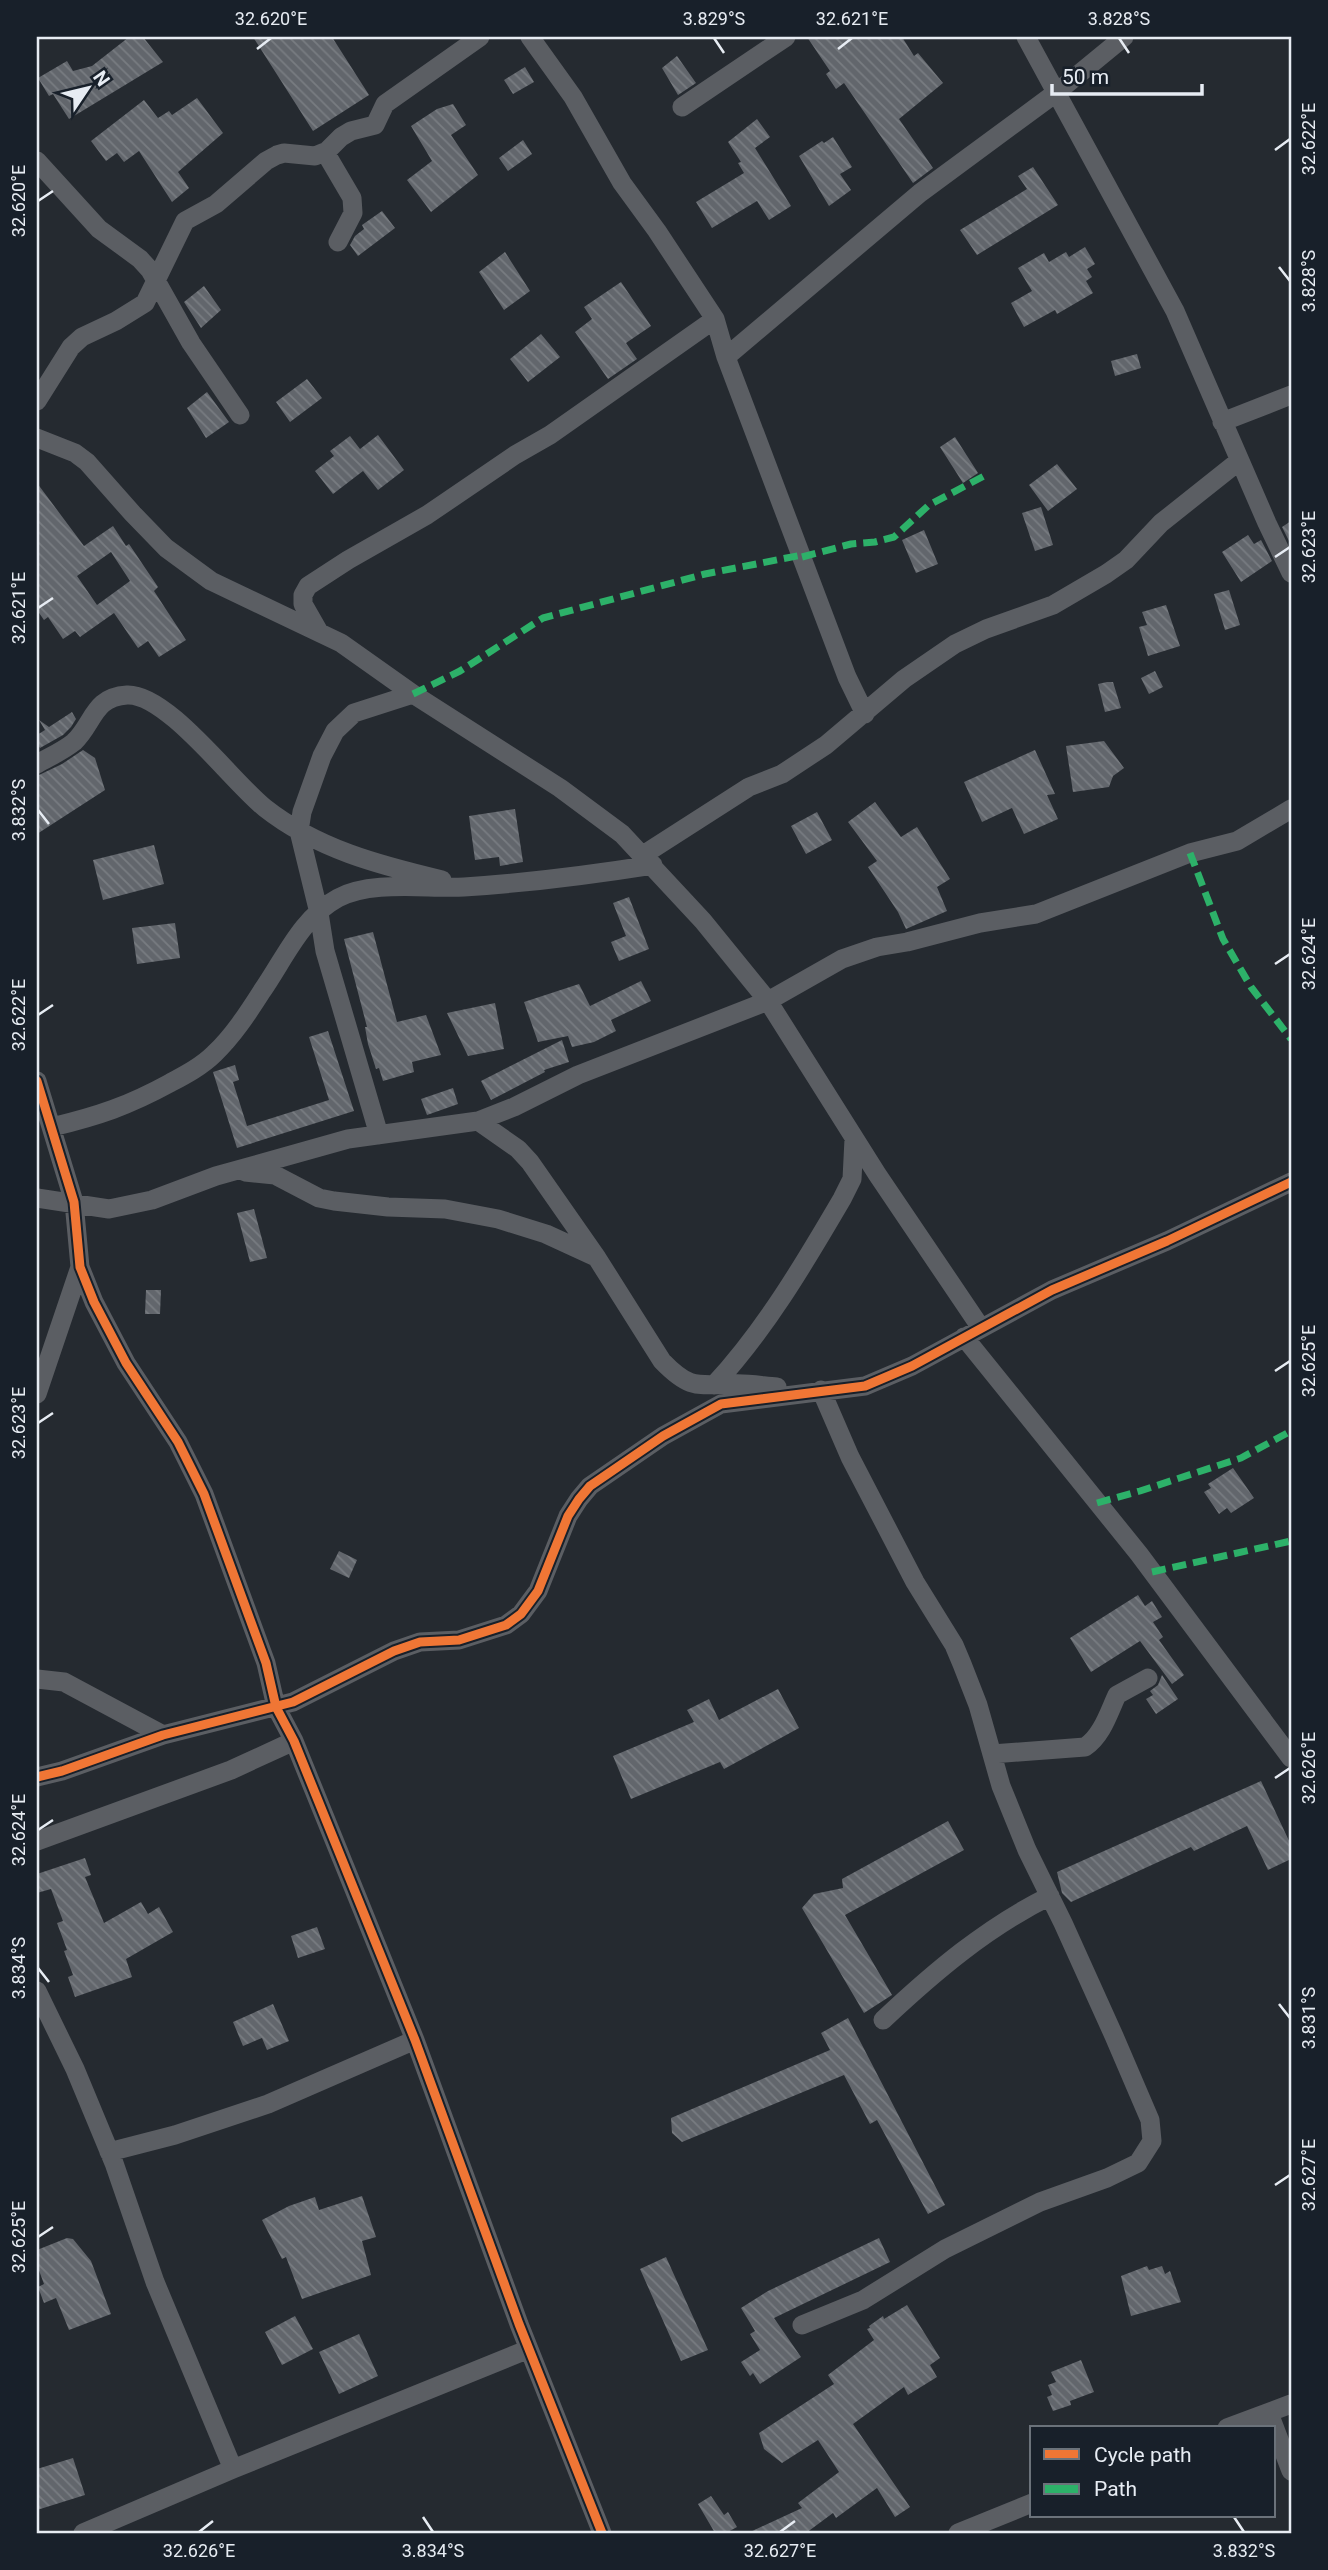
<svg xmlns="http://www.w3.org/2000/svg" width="1328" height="2570" viewBox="0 0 1328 2570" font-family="Roboto,sans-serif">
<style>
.building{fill:url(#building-back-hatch);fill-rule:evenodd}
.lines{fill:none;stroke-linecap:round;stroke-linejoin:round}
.minor{stroke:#5b5e63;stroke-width:19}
.quiet{stroke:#2db169;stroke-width:7;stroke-dasharray:14 7;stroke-linecap:butt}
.cycleway-casing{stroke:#18202a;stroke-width:13}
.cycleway{stroke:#f07635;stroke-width:9}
.ticks{fill:none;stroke:#e7ecf3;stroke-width:2.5}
.neatline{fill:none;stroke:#e7ecf3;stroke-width:2.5}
.ticks-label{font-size:18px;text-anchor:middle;fill:#e7ecf3}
</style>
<defs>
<pattern id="building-back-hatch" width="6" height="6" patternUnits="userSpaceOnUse" patternTransform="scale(1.75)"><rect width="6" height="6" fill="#62666c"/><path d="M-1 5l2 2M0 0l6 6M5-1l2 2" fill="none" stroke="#787c81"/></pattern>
</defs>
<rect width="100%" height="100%" fill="#252a30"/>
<path class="building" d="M129,37H143L163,62L69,119L53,94L49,96L38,78L67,61L73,71L92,66Z
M253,37H332L369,95L313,131Z
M807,37H902L914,56L918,53L943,83L899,119L933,168L913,183L844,83L836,89L826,74L830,71Z
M677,56L696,83L678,95L662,68Z
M525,67L534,82L513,94L504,80Z
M197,98L223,133L178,172L189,188L172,202L139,151L124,162L117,153L106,161L91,141L144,100L158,118L169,111L172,115Z
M453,104L466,125L451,135L478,175L431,212L407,180L432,161L411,126L437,109Z
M757,119L770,137L755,148L791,206L769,220L757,201L712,228L696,202L744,173L738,163L741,162L728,142Z
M833,137L852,167L840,174L851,190L829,206L799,156L822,141L824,143Z
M523,140L532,154L508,171L499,158Z
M1033,167L1058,205L977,255L960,230L1027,189L1018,176Z
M382,211L395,228L358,256L350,245L355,236L364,229L362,225Z
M1085,247L1095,264L1087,269L1092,277L1086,281L1093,293L1057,314L1055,310L1024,327L1011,303L1032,291L1018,268L1044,253L1049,262L1066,252L1069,257Z
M505,252L530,291L504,310L479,272Z
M621,282L651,326L626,343L637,359L608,379L575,332L592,319L584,307Z
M204,286L221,310L201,328L184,302Z
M541,334L560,357L528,382L510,359Z
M1137,354L1141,368L1115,376L1111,361Z
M307,379L322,398L290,422L276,402Z
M207,392L229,422L206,438L187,408Z
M378,435L404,470L378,490L363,471L333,494L315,471L334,456L330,451L350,436L360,449Z
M955,437L978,473L963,483L940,447Z
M1057,464L1077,489L1048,511L1029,485Z
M37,483L84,546L113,526L126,546L129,544L158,587L154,591L186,640L159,657L148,641L138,648L114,613L80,637L75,631L63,639L48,617L44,620L37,610ZM111,552L130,581L97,605L77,576Z
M1041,507L1053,545L1035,551L1022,513Z
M1291,521V545L1282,527Z
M924,530L938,564L916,573L902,540Z
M1248,535L1254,544L1261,540L1272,561L1241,582L1222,552Z
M1229,590L1240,625L1225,630L1214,594Z
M1166,605L1180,646L1148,656L1139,627L1147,625L1142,612Z
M1155,671L1163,687L1149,694L1141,678Z
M1107,682H1113L1121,708L1105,712L1098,684Z
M72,712L76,719L71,727L63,735L40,748L37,743V735L45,730L39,720L49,727Z
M1104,741L1124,768L1113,776L1109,787L1073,792L1066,746Z
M83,750L95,758L105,790L37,834V776L62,764Z
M1035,750L1055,794L1047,795L1058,819L1024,834L1012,808L982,822L964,782Z
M875,802L901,837L917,827L950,879L937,887L947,911L906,929L898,912L868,867L877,861L848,822Z
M515,809L523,862L500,866L499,857L475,860L469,816Z
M817,812L832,840L806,854L791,826Z
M154,845L164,884L103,900L93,860Z
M629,897L649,949L619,961L611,942L626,936L613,903Z
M175,923L180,958L137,964L132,928Z
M373,932L397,1022L426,1015L441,1055L412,1062L414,1072L383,1081L379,1068L376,1069L368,1044L365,1027H367L344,939Z
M641,981L651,1001L611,1020L616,1031L594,1042L572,1047L568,1036L538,1042L524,1002L579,984L590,1006Z
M495,1003L504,1049L468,1056L447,1013Z
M328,1031L354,1111L237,1148L213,1072L235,1065L239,1080L233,1082L247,1126L329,1100L309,1037Z
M562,1040L569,1062L544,1070L545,1072L491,1100L481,1081Z
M453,1088L458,1104L427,1115L421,1099Z
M254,1209L267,1258L250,1262L237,1213Z
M146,1290H161L160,1314H145Z
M1233,1468L1254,1498L1231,1513L1227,1508L1219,1514L1204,1492L1211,1488L1208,1484Z
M339,1551L357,1560L349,1578L330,1569Z
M1138,1595L1145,1606L1152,1601L1162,1617L1153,1622L1163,1637L1159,1640L1184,1675L1172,1684L1140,1641L1091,1672L1070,1638Z
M1162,1675L1178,1699L1156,1714L1146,1699L1153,1695L1150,1691L1158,1685Z
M778,1689L799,1728L724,1769L720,1762L631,1799L613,1756L694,1722L687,1710L709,1699L719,1720Z
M1261,1781L1291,1845V1859L1268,1870L1247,1826L1194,1851L1191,1847L1071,1902L1062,1893L1057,1872Z
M948,1821L964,1850L845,1915L892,1995L864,2013L802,1908L814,1894L843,1888L842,1879Z
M85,1858L91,1875L85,1877L104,1923L141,1902L148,1914L159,1907L173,1932L126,1959L132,1977L75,1997L68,1977L73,1975L64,1951L67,1950L57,1923L63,1921L51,1889L37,1893V1874Z
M317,1927L325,1949L298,1958L291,1936Z
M273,2004L289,2041L267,2050L262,2038L243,2046L233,2022Z
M848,2018L945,2205L928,2214L877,2120L870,2124L844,2075L682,2142L672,2133L671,2118L830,2050L821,2033Z
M362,2196L376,2237L362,2241L371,2275L302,2299L286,2257L282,2259L262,2220L289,2206L315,2197L319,2210Z
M67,2238L73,2239L91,2261L111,2314L69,2330L56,2298L44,2303L38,2287L44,2284L37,2265V2250Z
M879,2238L890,2262L774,2318L801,2357L760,2384L753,2373L750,2376L741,2362L760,2350L750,2334L755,2331L741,2308L768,2291Z
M666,2257L708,2350L681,2361L640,2269Z
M1147,2266L1149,2270L1162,2266L1165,2274L1170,2271L1181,2302L1131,2316L1121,2276Z
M907,2305L940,2358L930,2365L937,2377L908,2395L904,2387L853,2424L910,2507L895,2517L877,2488L836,2518L833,2513L806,2533H748L802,2508L798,2503L839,2472L818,2440L782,2463L764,2449L759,2433L834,2384L828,2375L874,2340L867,2329L870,2328L869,2326L883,2316L884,2319Z
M295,2316L313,2349L282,2365L265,2332Z
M359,2334L378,2376L339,2394L319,2352Z
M1081,2360L1094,2392L1070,2401L1071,2405L1053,2411L1047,2397L1052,2395L1048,2385L1056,2382L1051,2372Z
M73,2458L85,2495L37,2510V2469Z
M711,2496L724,2515L728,2512L737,2527L726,2533H715L698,2504Z"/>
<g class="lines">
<path class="minor" d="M530,37L573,97L622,183L657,231L715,319L726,357L847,677L865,714
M1026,37L1175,311L1267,523L1291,573
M682,107L786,37
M325,152L352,198L353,213L338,242
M37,161L99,229L140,259L150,270L191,343L240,415
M726,357L920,193L1057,92L1124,37
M37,401L71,347L82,337L116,321L145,303L185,221L216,204L266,161L277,155L284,153L315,156L327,151L341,137L351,131L375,125L385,104L480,37
M1222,422L1291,395
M37,438L75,453L87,462L133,514L166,548L211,581L341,643L413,694L560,788L622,834L703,921L768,1001L877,1174L981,1328
M319,632L303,604V595L308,586L348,560L427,515L515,455L550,435L715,319
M37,764C49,757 63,751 74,742C94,723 93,697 127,695C167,693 233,783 265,808C317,849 379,865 442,880
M643,855L749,787L782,774L826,745L904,679L955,644L986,629L1053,605L1106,574L1126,560L1161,523L1239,461
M37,1081L74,1202L80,1267L94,1302L126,1363L178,1442L204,1494L266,1663L276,1707L294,1741L415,2040L519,2324L602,2533
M478,1121L518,1149L530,1162L597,1258L662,1361C689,1389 696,1385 732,1384C747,1383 763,1386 777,1387
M52,1127C98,1116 128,1106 170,1083C185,1075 202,1066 214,1054C233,1036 248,1013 262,991C285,958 301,918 338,898C372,880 426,889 464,887C527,883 590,875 653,865
M379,1135L325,951L319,913L299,831L302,812L322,756L335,731L354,713L413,694
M245,1172L275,1175L319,1198L334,1201L388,1207L445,1209L498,1219L546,1234L596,1257
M37,1198L109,1209L152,1200L216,1176L348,1139L478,1121L514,1107L578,1075L768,1001L842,959L877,947L907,942L980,923L1036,914L1190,853L1237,841L1291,809
M964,1337L1139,1554L1291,1758
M714,1385C765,1330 804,1264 842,1199L852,1179L854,1139
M37,1394L80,1267
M37,1679L64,1682L163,1735
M992,1754L1085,1747C1102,1736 1109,1712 1117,1695L1148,1678
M37,1777L62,1771L163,1735L293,1702L394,1651L420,1642L459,1640L506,1625L521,1614L538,1591L568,1516L579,1499L590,1486L663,1436L721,1404L865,1386L912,1366L1052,1290L1167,1241L1291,1182
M37,1841L231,1770L294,1741
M37,1991L75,2069L114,2163L155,2282L233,2469
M883,2020C934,1972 987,1927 1050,1896
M109,2152L175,2135L268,2104L415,2040
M802,2325L863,2300L945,2249L1040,2202L1107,2178L1138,2163L1152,2141L1150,2120L1114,2036L1063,1923L1027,1850L1001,1786L978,1705L962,1664L954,1645L915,1582L850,1457L821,1390
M1269,2413L1291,2471
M1227,2428L1291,2404
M83,2533L233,2469L529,2349
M958,2533L1032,2503"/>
<path class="quiet" d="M802,557L851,544L875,542L894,537L929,505L984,476
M413,694L460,671L543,618L705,574L802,555
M1190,853L1223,939L1251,987L1291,1039
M1097,1503L1140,1491L1241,1458L1291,1431
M1152,1572L1291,1541"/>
<g class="cycleway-casing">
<path id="cycleway" d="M37,1081L74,1202L80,1267L94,1302L126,1363L178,1442L204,1494L266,1663L276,1707L294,1741L415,2040L519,2324L602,2533
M37,1777L62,1771L163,1735L293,1702L394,1651L420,1642L459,1640L506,1625L521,1614L538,1591L568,1516L579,1499L590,1486L663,1436L721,1404L865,1386L912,1366L1052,1290L1167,1241L1291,1182"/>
</g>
<use href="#cycleway" class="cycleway"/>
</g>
<path class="ticks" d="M714,38L724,53M1119,38L1129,53M257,49L271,38M838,49L852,38M1275,150L1290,139M38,201L53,191M1279,267L1290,281M1275,557L1290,547M38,608L53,598M38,810L49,824M1275,964L1290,954M38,1015L53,1005M1275,1371L1290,1361M38,1423L53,1413M1275,1778L1290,1768M38,1830L53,1820M38,1968L49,1982M1279,2004L1290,2018M1275,2185L1290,2175M38,2237L53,2227M423,2517L433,2532M1234,2517L1244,2532M199,2532L213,2521M780,2532L795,2521"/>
<rect width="1328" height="2570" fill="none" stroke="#18202a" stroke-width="77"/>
<rect x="1030" y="2426" width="245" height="91" fill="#18202a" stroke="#6b727a" stroke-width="2"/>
<rect x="1044" y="2449" width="35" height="10" fill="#f07635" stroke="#6b727a" stroke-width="2"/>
<text x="1094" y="2462" font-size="21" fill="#e7ecf3">Cycle path</text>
<rect x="1044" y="2484" width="35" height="10" fill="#2db169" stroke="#6b727a" stroke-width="2"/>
<text x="1094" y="2496" font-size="21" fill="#e7ecf3">Path</text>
<g transform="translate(88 88) rotate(55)" stroke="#18202a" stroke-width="5" paint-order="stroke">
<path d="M0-5L12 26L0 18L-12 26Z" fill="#e7ecf3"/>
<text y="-10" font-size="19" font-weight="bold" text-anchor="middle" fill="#e7ecf3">N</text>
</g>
<path d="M1052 84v10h150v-10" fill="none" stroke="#e7ecf3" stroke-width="3.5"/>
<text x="1062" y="84" font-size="21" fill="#e7ecf3" stroke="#18202a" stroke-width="5" paint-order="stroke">50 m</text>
<rect x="38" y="38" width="1252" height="2494" class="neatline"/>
<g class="ticks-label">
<text x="271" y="25">32.620°E</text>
<text x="714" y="25">3.829°S</text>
<text x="852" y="25">32.621°E</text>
<text x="1119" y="25">3.828°S</text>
<text transform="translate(1309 139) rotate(-90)" y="6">32.622°E</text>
<text transform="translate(19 201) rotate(-90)" y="6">32.620°E</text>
<text transform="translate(1309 281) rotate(-90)" y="6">3.828°S</text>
<text transform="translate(1309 547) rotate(-90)" y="6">32.623°E</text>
<text transform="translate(19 608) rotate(-90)" y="6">32.621°E</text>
<text transform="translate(19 810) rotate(-90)" y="6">3.832°S</text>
<text transform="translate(1309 954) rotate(-90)" y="6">32.624°E</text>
<text transform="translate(19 1015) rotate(-90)" y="6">32.622°E</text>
<text transform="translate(1309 1361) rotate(-90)" y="6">32.625°E</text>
<text transform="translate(19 1423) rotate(-90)" y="6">32.623°E</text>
<text transform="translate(1309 1768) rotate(-90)" y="6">32.626°E</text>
<text transform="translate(19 1830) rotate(-90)" y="6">32.624°E</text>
<text transform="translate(19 1968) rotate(-90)" y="6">3.834°S</text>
<text transform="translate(1309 2018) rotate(-90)" y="6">3.831°S</text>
<text transform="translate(1309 2175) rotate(-90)" y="6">32.627°E</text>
<text transform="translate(19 2237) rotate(-90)" y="6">32.625°E</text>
<text x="199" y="2557">32.626°E</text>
<text x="433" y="2557">3.834°S</text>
<text x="780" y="2557">32.627°E</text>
<text x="1244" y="2557">3.832°S</text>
</g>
</svg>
